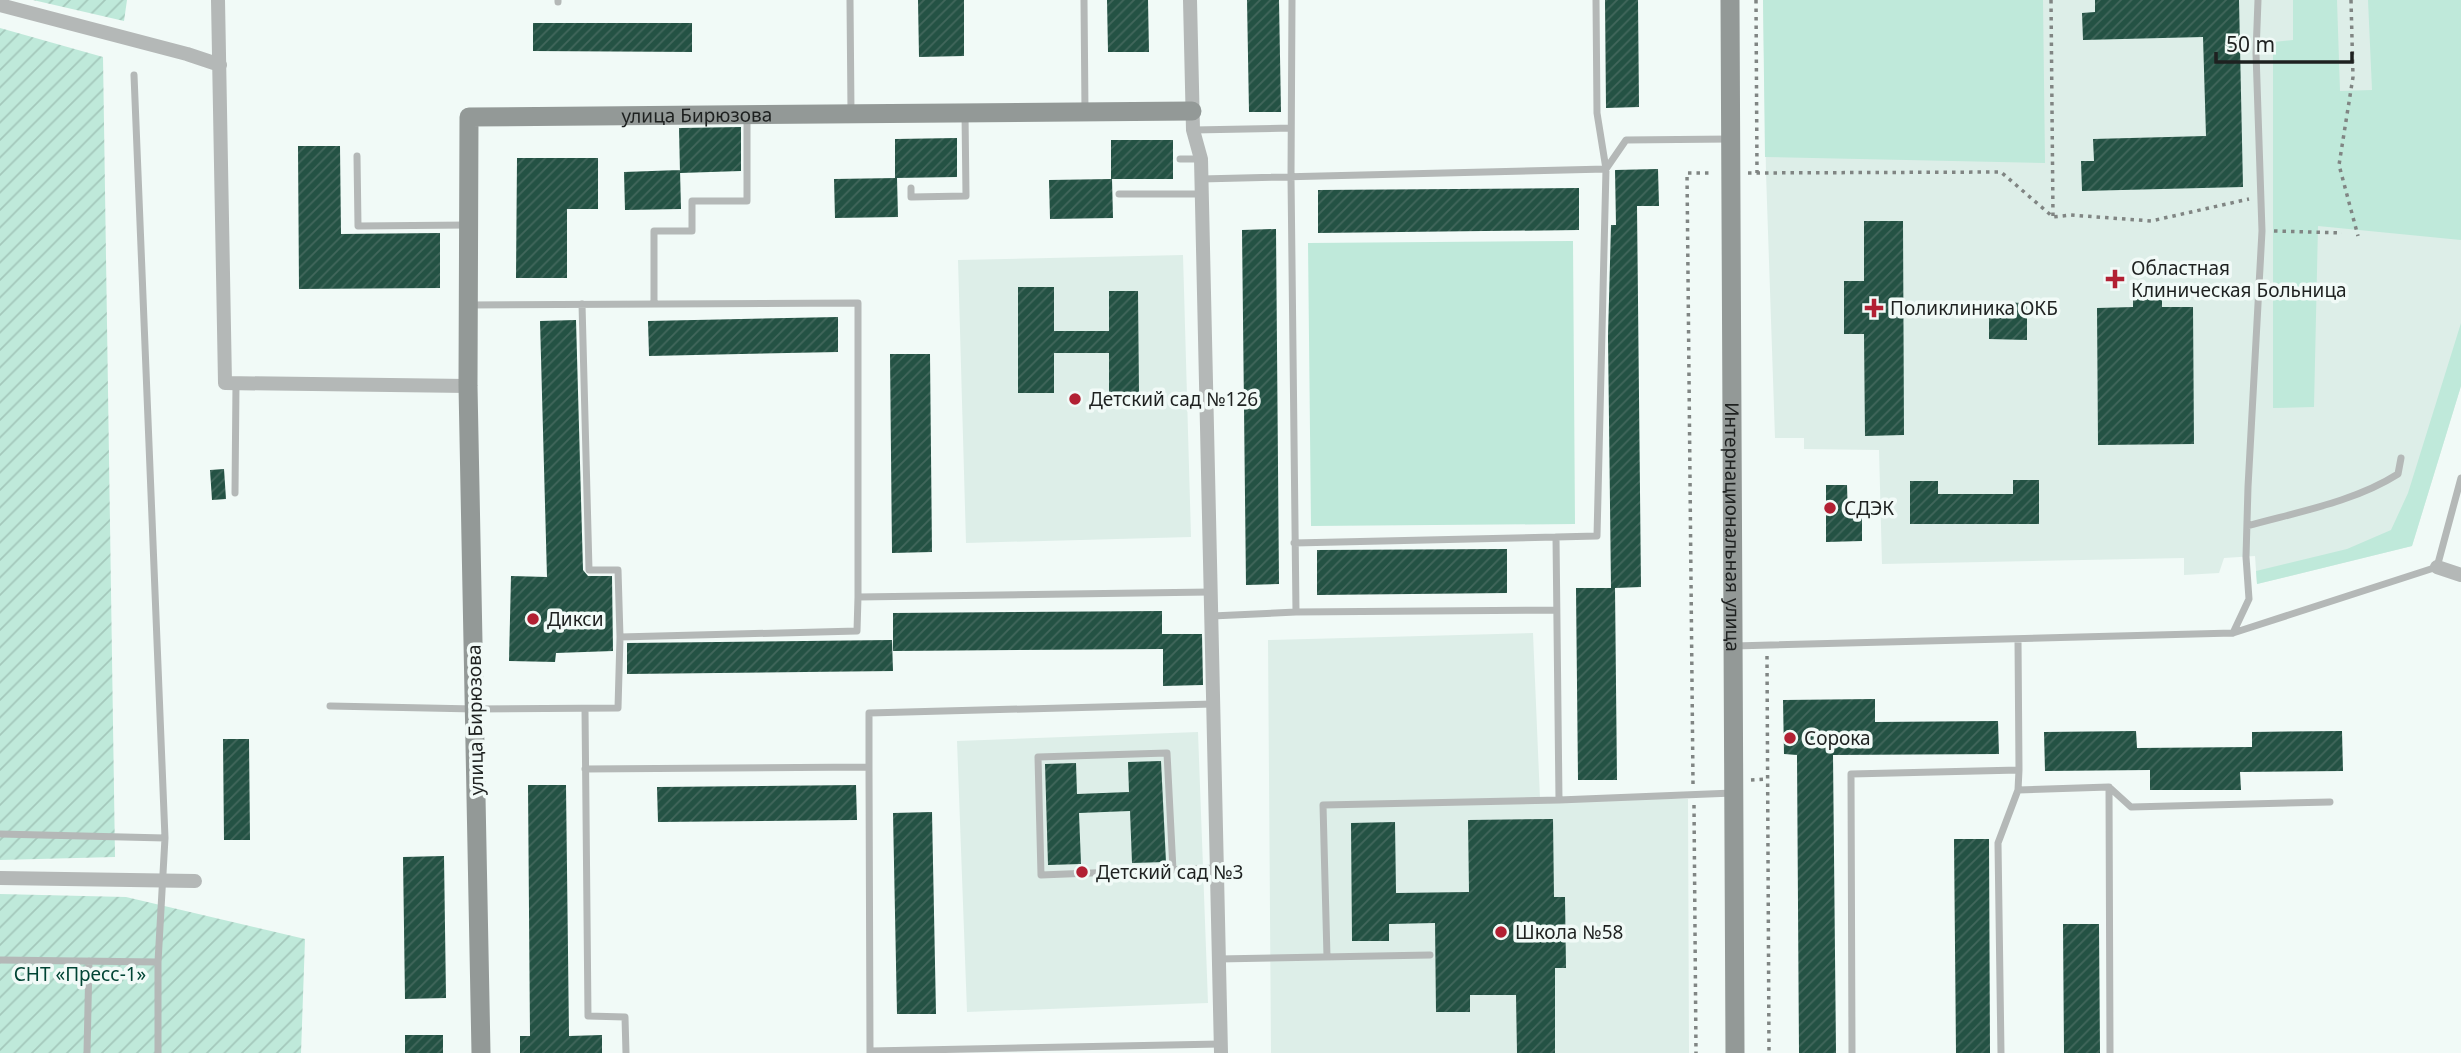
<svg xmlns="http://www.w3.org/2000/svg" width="2461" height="1053" viewBox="0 0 2461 1053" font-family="'Noto Sans',sans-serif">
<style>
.built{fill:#ddeee8}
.grass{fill:#bfe9da}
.garden{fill:url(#garden-furrows)}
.building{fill:url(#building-hatch)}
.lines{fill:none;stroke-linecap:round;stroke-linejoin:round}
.path{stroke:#808583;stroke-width:3.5;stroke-dasharray:3.5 5;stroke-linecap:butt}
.lane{stroke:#b4b8b7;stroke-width:7}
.street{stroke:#b4b8b7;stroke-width:14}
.secondary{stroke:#939997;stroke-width:19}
.poi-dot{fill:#b22033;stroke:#f1faf7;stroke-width:2.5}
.labels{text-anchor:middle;stroke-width:7;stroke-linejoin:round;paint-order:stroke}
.street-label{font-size:19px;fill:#1e2120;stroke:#f1faf7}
.poi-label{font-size:19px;fill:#1e2120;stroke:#f1faf7;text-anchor:start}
.park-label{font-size:19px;fill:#004434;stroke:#f1faf7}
</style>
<defs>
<pattern id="garden-furrows" width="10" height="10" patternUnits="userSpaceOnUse" patternTransform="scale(1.75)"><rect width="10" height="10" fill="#bfe9da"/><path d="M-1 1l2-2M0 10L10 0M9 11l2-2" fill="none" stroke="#a4c8bb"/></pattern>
<pattern id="building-hatch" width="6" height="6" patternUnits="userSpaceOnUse" patternTransform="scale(1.75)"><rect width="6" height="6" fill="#245244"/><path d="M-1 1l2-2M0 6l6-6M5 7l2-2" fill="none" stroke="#42675c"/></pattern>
</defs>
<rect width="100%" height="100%" fill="#f1faf7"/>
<path class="built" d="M1763,0H2461V386L2412,546L2257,584L2255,556L2224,558L2219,573L2184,575V558L1882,564L1879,450L1804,449V438H1775L1766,173Z
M1183,255L1191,537L966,543L958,260Z
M1533,633L1540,799H1688L1689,1053H1271L1268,640Z
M1198,732L1208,1003L967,1012L957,741Z"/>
<path class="grass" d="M1763,0H2043L2045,163L1765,157Z
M2293,0H2337L2340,91L2372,90L2368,0H2461V240L2318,226L2314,407L2273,408V42L2293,40Z
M1573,241L1575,524L1311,526L1308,243Z
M2461,323V386L2412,546L2257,584L2256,571L2347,549L2391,530L2408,493Z"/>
<path class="garden" d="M33,0H127L124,21Z
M0,28L103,57L115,857L0,860Z
M0,894L126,897L305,939L301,1053H0Z"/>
<path class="building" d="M918,0H964V56L919,57Z
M1107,0H1148L1149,52H1108Z
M1247,0H1279L1281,112H1249Z
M1605,0H1638L1639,107L1606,108Z
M2095,0H2239L2243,187L2082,191L2081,161H2094L2093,139L2206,136L2203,37L2083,40L2082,13L2095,12Z
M533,23H692V52L533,51Z
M741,127V171L680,173L679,128Z
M957,138V177L895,178V139Z
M1111,140H1173V179H1111Z
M298,146H340L341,234L440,233V288L299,289Z
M517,158H598V209H567V278H516Z
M1658,169L1659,206H1637L1641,587L1615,588L1617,780H1578L1576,588H1611L1608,336L1611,225H1616L1615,170Z
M680,170L681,209L625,210L624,172Z
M897,178L898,217L835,218L834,179Z
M1112,179L1113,218L1050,219L1049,180Z
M1579,188V230L1318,233V190Z
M1864,221H1903L1904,435L1865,436L1864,334H1844V281H1864Z
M1276,229L1279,584L1246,585L1242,230Z
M1018,287H1054V331H1109V291H1138L1139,394H1109V353H1054V393H1018Z
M2133,299H2162V307H2193L2194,444L2098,445L2097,308L2133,307Z
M1989,302L2027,303V340L1989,339Z
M838,317V352L649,356L648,321Z
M576,320L583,570L588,576H612L613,651L556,653L555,662L509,661L511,576L547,577L540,321Z
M890,354H930L932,552L892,553Z
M224,469L226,499L212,500L210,470Z
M2013,480H2039V524H1910V481H1938V494H2013Z
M1826,485H1847L1848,518H1862V541L1826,542Z
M1507,549V593L1317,595V550Z
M1162,611V634H1202L1203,685L1163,686V649L893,651V613Z
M892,640L893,671L627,674V643Z
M1875,699V722L1998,721L1999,754L1833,755L1836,1053H1799L1797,755L1784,754L1783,700Z
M2136,731L2137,748L2252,747V732L2342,731L2343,771L2240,772L2241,790H2150V770L2045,771L2044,732Z
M223,739H249L250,840H224Z
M1161,761L1166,862L1132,863L1130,811L1079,813L1081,864L1048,865L1045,764L1076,763L1077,794L1129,792L1128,762Z
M528,785H566L569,1036L602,1035V1053H520V1036H530Z
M856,785L857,820L658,822L657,787Z
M932,812L936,1014H897L893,813Z
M1553,819L1554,897H1565L1566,968H1555V1053H1517L1516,995H1470V1012H1436L1435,923L1389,924V941H1352L1351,823L1395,822L1396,893L1469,892L1468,820Z
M1954,839H1989L1990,1053H1956Z
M444,856L446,998L405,999L403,857Z
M2063,924H2099L2100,1053H2064Z
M405,1035H443V1053H405Z"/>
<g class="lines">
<path class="path" d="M1756,0L1757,173
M2051,0L2053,217
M2351,0L2353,77L2339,165L2358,236
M1748,173L2001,172L2053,217L2071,215L2151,221L2249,199
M2274,231L2342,233
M1767,656L1769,1053
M1751,780L1768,779
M1693,784L1687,173H1712
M1694,805L1696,1053"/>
<path class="lane" d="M558,0V2
M850,0L851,111
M1084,0L1085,111
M1596,0L1597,113L1606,169L1597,536L1556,537L1559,800L1733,793
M134,75L165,838L158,962
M1194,130L1291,128
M357,156L358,226L468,225
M1180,159H1200
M1201,179L1606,169L1626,140L1730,139
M911,188V197L966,196L965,113
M1119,194H1202
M654,304V231H692V201H747V115
M469,305L858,303V597
M235,493L236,383
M2247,526C2297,512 2354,502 2398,474L2401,458
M1294,543L1556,537
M1296,612L1555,610
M1212,616L1296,612L1291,177L1292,0
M2233,633L2249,599L2246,557L2248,487L2262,231L2256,53L2258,0
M620,637L857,631L858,597L1210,592
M1734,646L2233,633L2437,567L2461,478
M330,706L475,709L618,708L620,637L618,570H589L582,304
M585,709L588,1016L625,1017L626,1053
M869,767V713L1213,704
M585,769L869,767L870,1053
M2019,770L2018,790L2109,787L2131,807L2330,802
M2109,787L2110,1053
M0,834L165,838
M1173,870L1167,753L1038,757L1041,875L1217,868
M1327,957L1323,805L1559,800
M1218,959L1430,955
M0,960L158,962V1053
M870,1051L1220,1044
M87,1053L89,961
M1852,1053L1851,774L2019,770L2018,640
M2001,1053L1998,843L2018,790"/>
<path class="street" d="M218,0L225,383L468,386
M1190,0L1193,130L1201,159L1221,1053
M0,5L187,54L220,65
M2437,567L2461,575
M0,878L195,881"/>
<g class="secondary">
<path id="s1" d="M1730,0L1735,1053"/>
<path id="s2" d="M481,1053L468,386L469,117L1192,111"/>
</g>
</g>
<g class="poi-dot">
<path d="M2111.5 268.5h7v7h7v7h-7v7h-7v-7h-7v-7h7z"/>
<path d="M1870.5 297.5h7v7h7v7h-7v7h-7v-7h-7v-7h7z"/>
<circle cx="1075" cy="399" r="7"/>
<circle cx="1830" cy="508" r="7"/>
<circle cx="533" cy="619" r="7"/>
<circle cx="1790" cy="738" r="7"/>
<circle cx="1082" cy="872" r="7"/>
<circle cx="1501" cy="932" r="7"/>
</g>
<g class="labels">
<g class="street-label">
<text dy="7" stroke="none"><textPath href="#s2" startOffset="1164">улица Бирюзова</textPath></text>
<text dy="7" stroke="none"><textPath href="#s1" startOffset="527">Интернациональная улица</textPath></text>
<text transform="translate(475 720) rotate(-91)" y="7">улица Бирюзова</text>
</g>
<g class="poi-label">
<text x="2131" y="275">Областная<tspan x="2131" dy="22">Клиническая Больница</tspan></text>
<text x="1890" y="315">Поликлиника ОКБ</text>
<text x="1089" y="406">Детский сад №126</text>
<text x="1844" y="515">СДЭК</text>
<text x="547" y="626">Дикси</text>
<text x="1804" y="745">Сорока</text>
<text x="1096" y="879">Детский сад №3</text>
<text x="1515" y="939">Школа №58</text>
</g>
<g class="park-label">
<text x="80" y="981">СНТ «Пресс-1»</text>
</g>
</g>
<path d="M2216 52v10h136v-10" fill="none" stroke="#1e2120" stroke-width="3.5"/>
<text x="2226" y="52" font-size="21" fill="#1e2120" stroke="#f1faf7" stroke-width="5" paint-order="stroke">50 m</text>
</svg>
